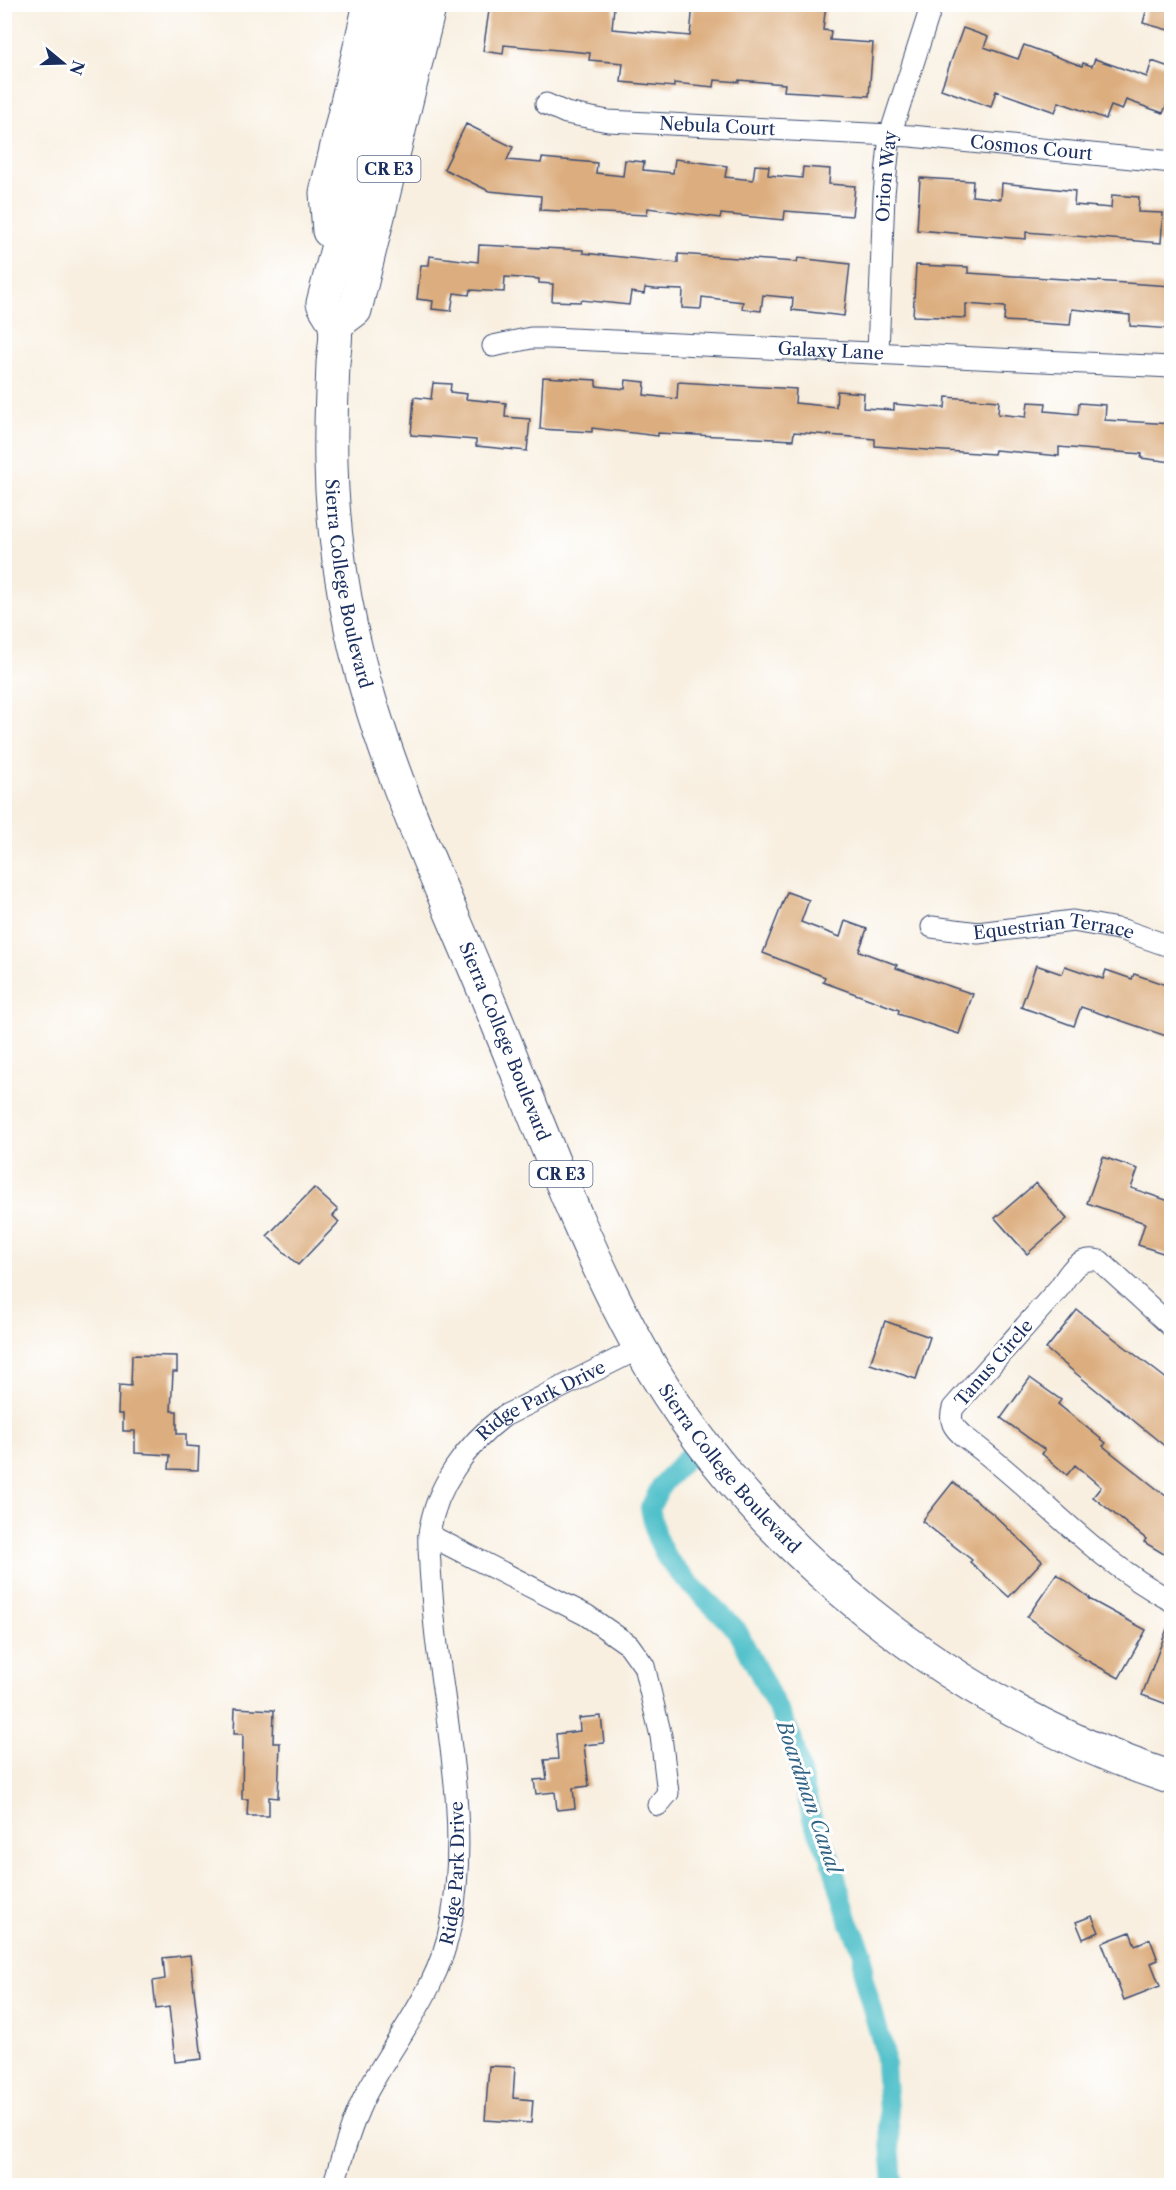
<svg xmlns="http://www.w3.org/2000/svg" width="1176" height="2190" viewBox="0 0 1176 2190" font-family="'Libre Caslon Text',serif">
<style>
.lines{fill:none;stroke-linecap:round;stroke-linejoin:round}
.canal{stroke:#53c1cb;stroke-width:20}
.building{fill:#dcad7e}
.street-casing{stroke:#3c4c72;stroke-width:23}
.primary-casing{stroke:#3c4c72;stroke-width:35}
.street{stroke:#fff;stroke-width:21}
.primary{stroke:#fff;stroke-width:33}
.labels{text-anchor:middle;stroke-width:6;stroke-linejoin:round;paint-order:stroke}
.shield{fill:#fff;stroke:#5f6d8e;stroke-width:1.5}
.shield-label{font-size:16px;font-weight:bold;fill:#1b2f5e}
.street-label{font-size:18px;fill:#1b2f5e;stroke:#fff}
.water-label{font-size:20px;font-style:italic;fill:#2f6284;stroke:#fff}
</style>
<rect width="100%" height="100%" fill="#fff"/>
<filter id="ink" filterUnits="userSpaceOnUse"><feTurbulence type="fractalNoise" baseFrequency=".0167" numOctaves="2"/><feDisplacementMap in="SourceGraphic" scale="12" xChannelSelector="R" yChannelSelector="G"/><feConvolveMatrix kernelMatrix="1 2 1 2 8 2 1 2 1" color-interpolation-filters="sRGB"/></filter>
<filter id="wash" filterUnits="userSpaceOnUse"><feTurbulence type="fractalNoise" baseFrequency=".008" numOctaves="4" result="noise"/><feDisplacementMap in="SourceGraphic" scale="24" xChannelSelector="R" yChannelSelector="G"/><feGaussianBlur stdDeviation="1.35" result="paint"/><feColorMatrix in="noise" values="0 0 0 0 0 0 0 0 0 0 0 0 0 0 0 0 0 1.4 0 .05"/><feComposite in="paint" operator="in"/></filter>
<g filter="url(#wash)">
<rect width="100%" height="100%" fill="#f8efe0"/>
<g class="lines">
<path class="canal" d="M688,1456L661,1486L650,1508L656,1536L666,1557L681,1575L737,1630L792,1737L813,1822L830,1857L849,1922L863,1952V1977L884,2050L893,2186"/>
</g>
<g id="blocks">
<path class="building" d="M490,4H583L614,7L612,29L690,36L693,4H826L823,30L831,31L830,40L873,43L869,96L784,91L785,84L739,80V82L715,80L714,87L674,83V87L621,82L623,63L589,60L590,53L504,45L503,54L483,51Z
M1148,4H1172V31L1143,23Z
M963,28L988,37L984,47L1018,59L1024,45L1082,66L1083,63L1092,66L1095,59L1147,77L1152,61L1172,68V103L1168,102L1163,113L1126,100L1122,110L1111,106L1106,119L1059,102L1055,112L996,91L991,107L941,89Z
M466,124L513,147L507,160L541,163L542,158L597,163L596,173L623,176L625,160L644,162L643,170L673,173L675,159L727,166L725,177L753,180L755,165L769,166L768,175L802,178L803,167L830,169L829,184L855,186L852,216L785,211L784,220L721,214L720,218L648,208L647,215L540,210L541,196L489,191L444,169Z
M920,178L973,181L972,196L1001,199L1002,183L1075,191L1074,205L1111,208L1112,195L1139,197L1138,212L1163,213L1161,243L1026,232V239L917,230Z
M479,245L583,250V253L678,263V254L797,262L798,258L850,264L844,316L792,310L793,298L763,295L761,311L742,309L743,302L702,297L701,309L682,308L683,290L655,289L645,288L644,294L631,292L629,305L581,300L580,302L552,301L553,284L539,283V279L505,277L504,292L470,290L469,295L454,293L451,311L432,309L433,301L417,299L421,265H429L430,256L478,262Z
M916,265L968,267V273L1172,286V329L1130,326V315L1072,309L1070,325L1004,321L1005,307L966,304V318L913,316Z
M543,377L596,380V386L625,389L626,380L645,382L644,395L677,399L678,382L796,389L795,403L836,407L837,391L864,393L863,408L894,410V404L945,408L946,397L999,401L998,414L1026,417L1028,402L1046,403L1045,411L1078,414L1079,403L1106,405L1105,420L1172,424V462L1141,458L1142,454L1059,447V456L995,450L994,454L927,450L875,446V439L794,432L793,440L658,433V436L592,428V432L540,429Z
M433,383L451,384L450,392L467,394L466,399L506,403L505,417L530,419L527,451L476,446V440L411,435L414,397L431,399Z
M787,892L809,900L801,922L840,937L845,921L867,929L859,951L897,965L896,968L973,994L959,1034L898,1014L899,1010L823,982L825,977L763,953Z
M1036,965L1062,974L1065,966L1103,979L1106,970L1132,979L1134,974L1172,987V1038L1081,1007L1074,1026L1021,1007Z
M1103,1157L1138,1169L1131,1188L1172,1202V1256L1138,1245L1145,1223L1087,1203Z
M1036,1183L1067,1219L1027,1254L995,1218Z
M314,1188L338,1210L333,1216L339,1222L298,1265L267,1236Z
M1077,1310L1172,1383V1452L1046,1349Z
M885,1321L930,1337L916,1379L870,1364Z
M132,1355L177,1356V1372H173L171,1411H177V1434H186V1446L199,1447L198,1470L169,1469L170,1455L135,1453V1431H123V1414H118L119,1385L131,1386Z
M1030,1378L1061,1400L1058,1404L1106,1443L1103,1446L1172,1501V1559L1144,1542L1146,1539L1093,1497L1101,1487L1075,1465L1067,1475L1042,1454L1045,1450L1001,1418Z
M953,1482L993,1514L1042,1561L1009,1597L970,1562L972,1560L922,1521Z
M1057,1574L1090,1598L1089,1599L1146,1630L1119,1678L1077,1655L1079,1653L1027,1617Z
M1170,1621H1172V1706L1142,1695Z
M235,1708L274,1710L273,1743H280L278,1798L269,1797V1816H247L248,1799H242L243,1734H234Z
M601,1716L604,1743L584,1745L589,1786L573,1788L575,1808L557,1810L555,1792L536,1794L534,1780L547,1779L544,1760L558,1759L556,1734L580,1731L579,1718Z
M1092,1916L1099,1932L1083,1939L1076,1922Z
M1130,1932L1135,1945L1150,1939L1158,1960L1151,1963L1160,1986L1124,2000L1102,1943Z
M190,1955L202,2059L175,2062L169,2007L156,2009L153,1981L165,1979L163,1958Z
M489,2066L515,2067L513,2098L533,2100L531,2123L485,2120Z"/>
</g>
</g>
<g filter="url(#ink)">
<use href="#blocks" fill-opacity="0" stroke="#3c4c72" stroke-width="1.5"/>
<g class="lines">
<g class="street-casing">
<g id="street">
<path id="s1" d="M546,104L566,113L608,121L911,136L1172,162"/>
<path id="s2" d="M493,346L531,338H550L1172,367"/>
<path id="s3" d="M878,353L884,194L890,135L932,4"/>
<path id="s4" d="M932,927L978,933L1073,921L1123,930L1172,947"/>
<path d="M1172,1327L1100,1261C1078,1255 1070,1272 1059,1288L953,1408C949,1421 953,1427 963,1436C1035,1488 1092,1559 1172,1601"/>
<path d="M429,1535L586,1615L629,1645L644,1666L661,1736L668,1793L658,1805"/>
<path id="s5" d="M333,2186C343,2155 352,2120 367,2092C397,2036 440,1987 451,1923C468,1833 450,1742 438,1653C434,1624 432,1596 430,1567C430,1557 428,1545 429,1535C435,1487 467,1444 504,1416L640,1348"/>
</g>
</g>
<g class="primary-casing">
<g id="primary">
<path id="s6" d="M400,4L323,303C326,310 334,319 335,327C337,337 334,352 333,363C332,396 330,429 331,463C332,520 340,578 352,633C381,763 441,885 491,1007C538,1121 580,1240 640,1348C753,1548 954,1707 1172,1778"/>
<path d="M329,231L326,193L370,4"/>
<path d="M335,325L355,310L430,4"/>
</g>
</g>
<use href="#street" class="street"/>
<use href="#primary" class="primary"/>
</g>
</g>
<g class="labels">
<g class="shield">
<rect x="357.5" y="156" width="63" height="26" rx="4.5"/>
<rect x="529.5" y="1161" width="63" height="26" rx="4.5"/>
</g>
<g class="shield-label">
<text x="389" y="175">CR E3</text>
<text x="561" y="1180">CR E3</text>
</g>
<g class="street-label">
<text dy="6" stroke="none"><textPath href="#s1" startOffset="174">Nebula Court</textPath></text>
<text dy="6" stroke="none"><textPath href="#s1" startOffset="489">Cosmos Court</textPath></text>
<text dy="6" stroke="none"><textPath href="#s3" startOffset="177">Orion Way</textPath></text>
<text dy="6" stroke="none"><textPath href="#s2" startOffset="339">Galaxy Lane</textPath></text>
<text dy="6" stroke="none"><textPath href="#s6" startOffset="594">Sierra College Boulevard</textPath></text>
<text dy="6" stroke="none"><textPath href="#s4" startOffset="123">Equestrian Terrace</textPath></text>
<text dy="6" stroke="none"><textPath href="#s6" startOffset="1080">Sierra College Boulevard</textPath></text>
<text transform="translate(994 1363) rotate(-49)" y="6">Tanus Circle</text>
<text dy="6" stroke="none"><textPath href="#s5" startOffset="864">Ridge Park Drive</textPath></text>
<text dy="6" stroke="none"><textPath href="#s6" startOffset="1566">Sierra College Boulevard</textPath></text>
<text dy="6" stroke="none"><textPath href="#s5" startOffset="340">Ridge Park Drive</textPath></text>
</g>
<g class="water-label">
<text transform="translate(809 1797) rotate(71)" y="7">Boardman Canal</text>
</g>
</g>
<rect width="1176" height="2190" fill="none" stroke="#fff" stroke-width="24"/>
<g transform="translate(63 63) rotate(109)" stroke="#ffffff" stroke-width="4.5" paint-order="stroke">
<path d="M0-4.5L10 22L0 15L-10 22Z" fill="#1b2f5e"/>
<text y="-9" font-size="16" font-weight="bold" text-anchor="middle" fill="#1b2f5e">N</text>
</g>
</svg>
